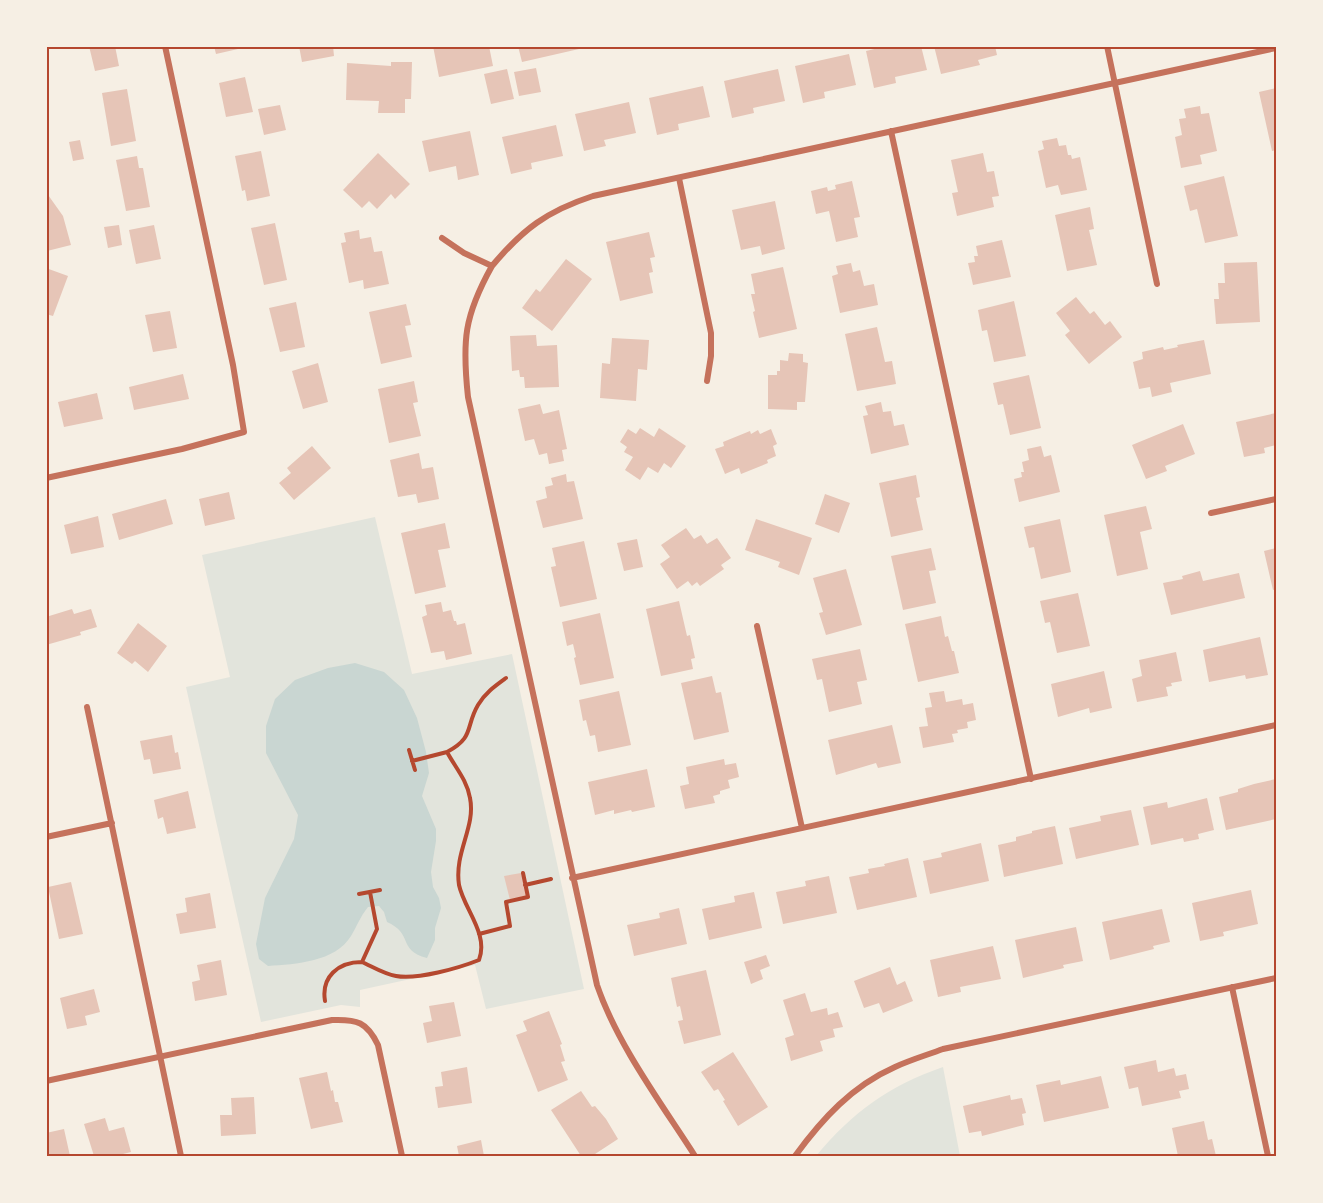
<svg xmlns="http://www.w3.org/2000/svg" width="1323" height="1203" viewBox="0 0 1323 1203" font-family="'PT Serif',serif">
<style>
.green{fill:#e2e4dc}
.water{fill:#c9d6d2}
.building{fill:#e6c5b7}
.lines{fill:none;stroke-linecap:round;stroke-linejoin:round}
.path{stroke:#b5482f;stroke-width:4}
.minor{stroke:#c5725c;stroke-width:6}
.neatline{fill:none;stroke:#b5482f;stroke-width:2}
</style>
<rect width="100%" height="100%" fill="#f6efe4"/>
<path class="green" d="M375,517L412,674L512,654L584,989L486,1009L475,965L360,990V1007L341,1005L261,1022L186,687L230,677L202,555Z
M943,1067L960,1156H816C853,1112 888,1086 943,1067Z"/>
<path class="water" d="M355,663L384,672L404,690L417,718L426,752L429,773L422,796L436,829V841L431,872L433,887L439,898L441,908L435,928V940L427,958C397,950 414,934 387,922L384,912L379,906L368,907C360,917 357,926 351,936C335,962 296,964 268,966L259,959L256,944L265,898L294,839L298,815L266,753V726L275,699L295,680L328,668Z"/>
<path class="building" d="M89,46H115L119,66L95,71Z
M214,46H238V49L216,54Z
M299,46H333L334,56L302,62Z
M433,46H489L493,66L439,77Z
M518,46H578L579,49L522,62Z
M887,46H921L927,70L895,77L896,83L874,88L866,51Z
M934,46H995L997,55L978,60L980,65L941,74Z
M849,54L856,85L824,92L825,98L803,103L795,66Z
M391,62H412L411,99H405V113H378L379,101L346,100L347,63L391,66Z
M536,68L541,92L519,96L514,72Z
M507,69L514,99L491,104L484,74Z
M778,69L785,101L753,108L754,113L732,118L724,81Z
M245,77L253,112L226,117L219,83Z
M703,86L710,117L678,124L679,130L657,135L649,98Z
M1276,88V150L1272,151L1259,92Z
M127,89L136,141L111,146L102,93Z
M629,102L636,133L604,140L606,146L584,151L575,114Z
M280,105L286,130L264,135L258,109Z
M1200,106L1201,114L1209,113L1217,151L1200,155L1202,164L1181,168L1175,137L1182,135L1179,119L1186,118L1184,109Z
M556,125L563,156L531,163L532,169L511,174L502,137Z
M470,131L479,175L458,180L456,166L429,172L422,141Z
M1057,138L1059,146L1066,145L1068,155H1071L1072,159L1080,157L1087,190L1061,195L1058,185L1046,188L1038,151L1044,149L1042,141Z
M80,140L84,159L73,161L69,142Z
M261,151L270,196L247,201L245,190L242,191L235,156Z
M378,153L410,184L395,199L391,194L377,209L369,201L362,208L343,190Z
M983,153L987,172L994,171L999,196L992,197L994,207L957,216L952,193L958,192L951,160Z
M137,156L139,168H143L150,207L126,211L116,160Z
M1224,176L1238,236L1205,243L1197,209L1190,211L1184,186Z
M852,181L860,217L854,218L858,237L836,242L829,211L816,214L811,191L827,187L828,191L836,189L835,185Z
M46,192L63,216L71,245L47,251Z
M775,201L785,249L762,255L760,246L741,250L732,210Z
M1090,207L1094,229L1089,230L1097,265L1067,271L1055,215Z
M275,223L287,280L264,285L251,228Z
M119,225L122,245L108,248L104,227Z
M154,225L161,259L136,264L129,230Z
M359,230L360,239L371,237L374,252L382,251L389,284L364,289L363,280L349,283L341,243L346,242L344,233Z
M649,232L655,257L650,258L653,272L649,273L653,293L620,301L606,242Z
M1002,240L1011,277L973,285L968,263L975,262L974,256H978L976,246Z
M566,259L592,279L552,331L522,308L536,289L540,292Z
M1257,262L1260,322L1216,324L1214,299H1219L1218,283H1225L1224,263Z
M851,263L853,272L860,270L864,286L874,284L878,305L840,313L832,276L838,274L836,266Z
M783,267L797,329L759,338L753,312L755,311L751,294H755L751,274Z
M46,268L68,276L53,316L46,314Z
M1076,297L1090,314L1094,311L1105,325L1110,321L1122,337L1089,364L1065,335L1070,331L1056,313Z
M1014,301L1026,356L994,362L987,330L982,331L978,310Z
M296,302L305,347L280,352L269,308Z
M406,304L411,325L405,326L412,357L381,364L369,312Z
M170,311L177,348L153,352L145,315Z
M877,327L885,362L892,361L896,384L857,391L845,334Z
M536,335L537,346L557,345L559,387L525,388L524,377H520L519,370L512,371L510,336Z
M612,338L649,340L647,370L638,369L636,401L600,398L602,363L610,364Z
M1204,340L1211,374L1170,383L1172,392L1152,397L1150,387L1139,389L1133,362L1143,359L1142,352L1163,347L1164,350L1178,347L1177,345Z
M789,353L803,354V362L808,363L805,402H797V410L768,409V375H777V371H780V360L788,361Z
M318,363L328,402L303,409L292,371Z
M183,374L189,399L134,410L129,387Z
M1029,375L1041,428L1010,435L1003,404L998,405L993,383Z
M414,381L418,402L413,403L421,436L389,443L378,389Z
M97,393L103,419L64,427L58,402Z
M881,402L883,412L891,411L894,426L904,424L909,445L871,454L863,416L868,415L865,406Z
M540,404L543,414L559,410L567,449L562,450L564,461L549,464L547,453L539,455L534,439L525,441L518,409Z
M1276,413V445L1264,448L1265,453L1244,457L1236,422Z
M1183,424L1195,454L1165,466L1167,471L1146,479L1132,445Z
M640,428L654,437L659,428L686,446L671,468L664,463L658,473L648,467L640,480L625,470L633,457L624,452L627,447L620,442L628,429L636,434Z
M771,429L777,444L773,446L776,456L767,460L768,463L741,474L739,468L725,474L715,449L724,446L723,442L750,431L751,434L758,430L760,434Z
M312,446L331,468L294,500L279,483L291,473L287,468Z
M1041,446L1044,457L1051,455L1060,492L1019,502L1014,479L1022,477L1021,472H1024L1022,462L1029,460L1027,449Z
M419,453L422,469L433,467L439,499L418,503L416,494L398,497L390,460Z
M566,474L567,482L574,481L583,519L543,528L536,501L547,498L545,487L553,485L551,478Z
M916,475L920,497L916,498L923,530L891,537L879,483Z
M229,492L235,519L205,526L199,499Z
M825,494L850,503L839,533L815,524Z
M166,499L173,524L119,540L112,514Z
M1146,506L1152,529L1140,532L1148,569L1117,576L1104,515Z
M98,516L104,547L71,554L64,525Z
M756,519L812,538L799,575L778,567L780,562L745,550Z
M1060,519L1071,572L1041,579L1034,547L1029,548L1024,527Z
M445,523L450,548L438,550L446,587L415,594L401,533Z
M686,528L694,539L701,535L707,544L717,538L731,558L721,565L724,569L700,586L697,582L692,586L688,581L677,589L660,564L670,557L661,545Z
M637,539L643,567L624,571L617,543Z
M584,541L597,599L560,607L551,567L556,566L552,548Z
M931,548L936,570L929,571L936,603L903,610L891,556Z
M1276,548V589L1273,590L1264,551Z
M846,569L862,625L826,635L819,613L823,612L813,578Z
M1200,571L1203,581L1239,573L1245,598L1171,615L1163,583L1183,579L1182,576Z
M1078,593L1090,646L1057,653L1050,622L1045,623L1040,601Z
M679,601L687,636L690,635L695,658L691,659L693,669L661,676L646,609Z
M441,602L443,612L451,610L454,621H456L457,625L465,623L472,654L446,660L444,651L431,653L422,617L427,615L425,605Z
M72,609L74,614L91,609L97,627L80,632L81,635L46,645V617Z
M600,613L614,678L580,685L574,658L576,657L573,644L567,646L562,622Z
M941,616L945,637L948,636L952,651H954L959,673L918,682L905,624Z
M138,623L167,646L148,672L135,661L132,664L117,653Z
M1260,637L1268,675L1246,679L1245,675L1209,682L1203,650Z
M860,649L867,680L857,682L862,704L829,712L822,679L817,680L812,659Z
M1176,652L1182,681L1171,683L1172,686L1166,687L1168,696L1137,702L1132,679L1142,676L1139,660Z
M1104,671L1112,708L1090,713L1089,708L1058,717L1051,684Z
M712,676L716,693L721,692L729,732L694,740L681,683Z
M619,691L631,745L598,752L595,735L590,736L586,720L583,721L579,700Z
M944,691L946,702L962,699L963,705L973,703L976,720L967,722L968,728L957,730L958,733L952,734L954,742L923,748L919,727L928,726L925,708L932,707L929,693Z
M892,725L901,763L878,768L876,763L836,775L828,740Z
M172,735L175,753L178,752L181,769L153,774L150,759L144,760L140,741Z
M724,759L725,765L736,763L739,777L728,780L730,788L720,791V794L713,796L715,803L685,809L680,786L689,784L686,767Z
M647,769L655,807L632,812L631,810L614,814V810L595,815L588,782Z
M1276,779V819L1226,830L1219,797L1238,792V789L1254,784Z
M188,791L196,828L167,834L163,817L158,819L154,800Z
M1207,798L1214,830L1198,834L1199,839L1184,842L1183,838L1151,845L1143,807L1167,802L1168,808Z
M1131,810L1139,845L1076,859L1069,828L1101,821L1100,816Z
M1055,826L1063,864L1004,877L998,845L1016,841V837L1032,833V831Z
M981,843L989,881L930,894L923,861L942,857L941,853Z
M908,858L917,897L857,910L849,877L869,873L868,869L885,866L884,864Z
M521,873L527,896L510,900L504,876Z
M829,876L837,913L783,924L776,892L806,886L805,881Z
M71,882L83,934L59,939L48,887Z
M1251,890L1258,924L1223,932L1224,936L1200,941L1192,903Z
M754,892L762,928L709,940L702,909L735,902L734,896Z
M210,893L216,928L180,934L176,914L187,912L185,898Z
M679,908L687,944L634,956L627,925L660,918L659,913Z
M1162,909L1170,942L1153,946L1154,949L1110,960L1102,922Z
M1076,927L1083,961L1063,965L1064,968L1023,978L1015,940Z
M993,946L1001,979L960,987L961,992L938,997L930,960Z
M766,955L770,966L760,970L763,979L751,984L744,962Z
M221,960L227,995L195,1001L192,982L200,980L197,965Z
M890,967L897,985L905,981L913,1001L883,1013L879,1003L864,1008L854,981Z
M706,970L721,1035L684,1044L678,1021L683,1020L680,1006L677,1007L671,978Z
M94,989L100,1012L85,1016L87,1025L67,1029L60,998Z
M805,993L811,1012L827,1008L828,1015L838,1012L843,1027L833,1029L835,1037L820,1041L823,1051L791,1061L785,1038L794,1035L783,1000Z
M454,1002L461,1036L427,1043L423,1023L432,1021L429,1006Z
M549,1011L562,1044L560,1045L565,1061L561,1062L568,1080L538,1092L516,1035L527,1031L523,1021Z
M733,1052L768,1107L738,1126L723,1101L725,1100L718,1089L714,1091L701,1072Z
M1156,1060L1158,1072L1174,1068L1176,1076L1186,1074L1189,1089L1179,1091L1181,1098L1142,1106L1138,1087L1129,1089L1124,1067Z
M467,1067L472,1103L438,1108L435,1087L443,1086L441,1072Z
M327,1072L331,1091L333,1090L335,1102H338L343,1122L311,1129L299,1078Z
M1101,1076L1109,1108L1044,1122L1036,1085L1060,1080L1061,1085Z
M581,1091L592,1107L595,1106L606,1119L618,1139L592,1156H581L551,1110Z
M1010,1095L1011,1100L1022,1098L1026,1113L1022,1114L1024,1125L982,1136L981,1131L969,1133L963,1106Z
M254,1097L256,1134L221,1136L220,1115H232L231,1098Z
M105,1118L109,1131L124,1127L131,1152L115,1156H94L84,1124Z
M1204,1121L1208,1140L1212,1139L1216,1156H1178L1172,1128Z
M64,1129L70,1156H46V1133Z
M481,1140L484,1156H459L457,1146Z"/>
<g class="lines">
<path class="path" d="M409,750L415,770
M447,752C475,737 465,727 478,705C485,693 495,686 506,678
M525,885L551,879
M359,894L380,890
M479,934L510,926L506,902L528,897L523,873
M362,962C373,967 384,974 396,976C417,980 459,968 479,960C489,934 464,909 459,885C454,852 476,827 470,798C467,780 455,767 447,752L412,761
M325,1001C321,977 338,962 362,962L377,929L370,892"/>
<path class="minor" d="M1107,46L1157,284
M891,131L1031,779
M679,178L711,333V356L707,381
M442,238L464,253L492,266C464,316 462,341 468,397L597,985C617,1044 661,1103 695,1156
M492,266C523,229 547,211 593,196L1276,48
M46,478L182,449L244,432L233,365L165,46
M1211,513L1276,499
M757,626L802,828
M87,707L181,1156
M46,837L112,823
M572,878L1276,725
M1232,987L1268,1156
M46,1081L332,1020C357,1019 367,1022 378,1045L402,1156
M795,1156C822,1119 852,1086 895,1067C910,1060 927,1055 943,1049L1276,978"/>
</g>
<rect width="1323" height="1203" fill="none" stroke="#f6efe4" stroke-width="96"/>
<rect x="48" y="48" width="1227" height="1107" class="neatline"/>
</svg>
